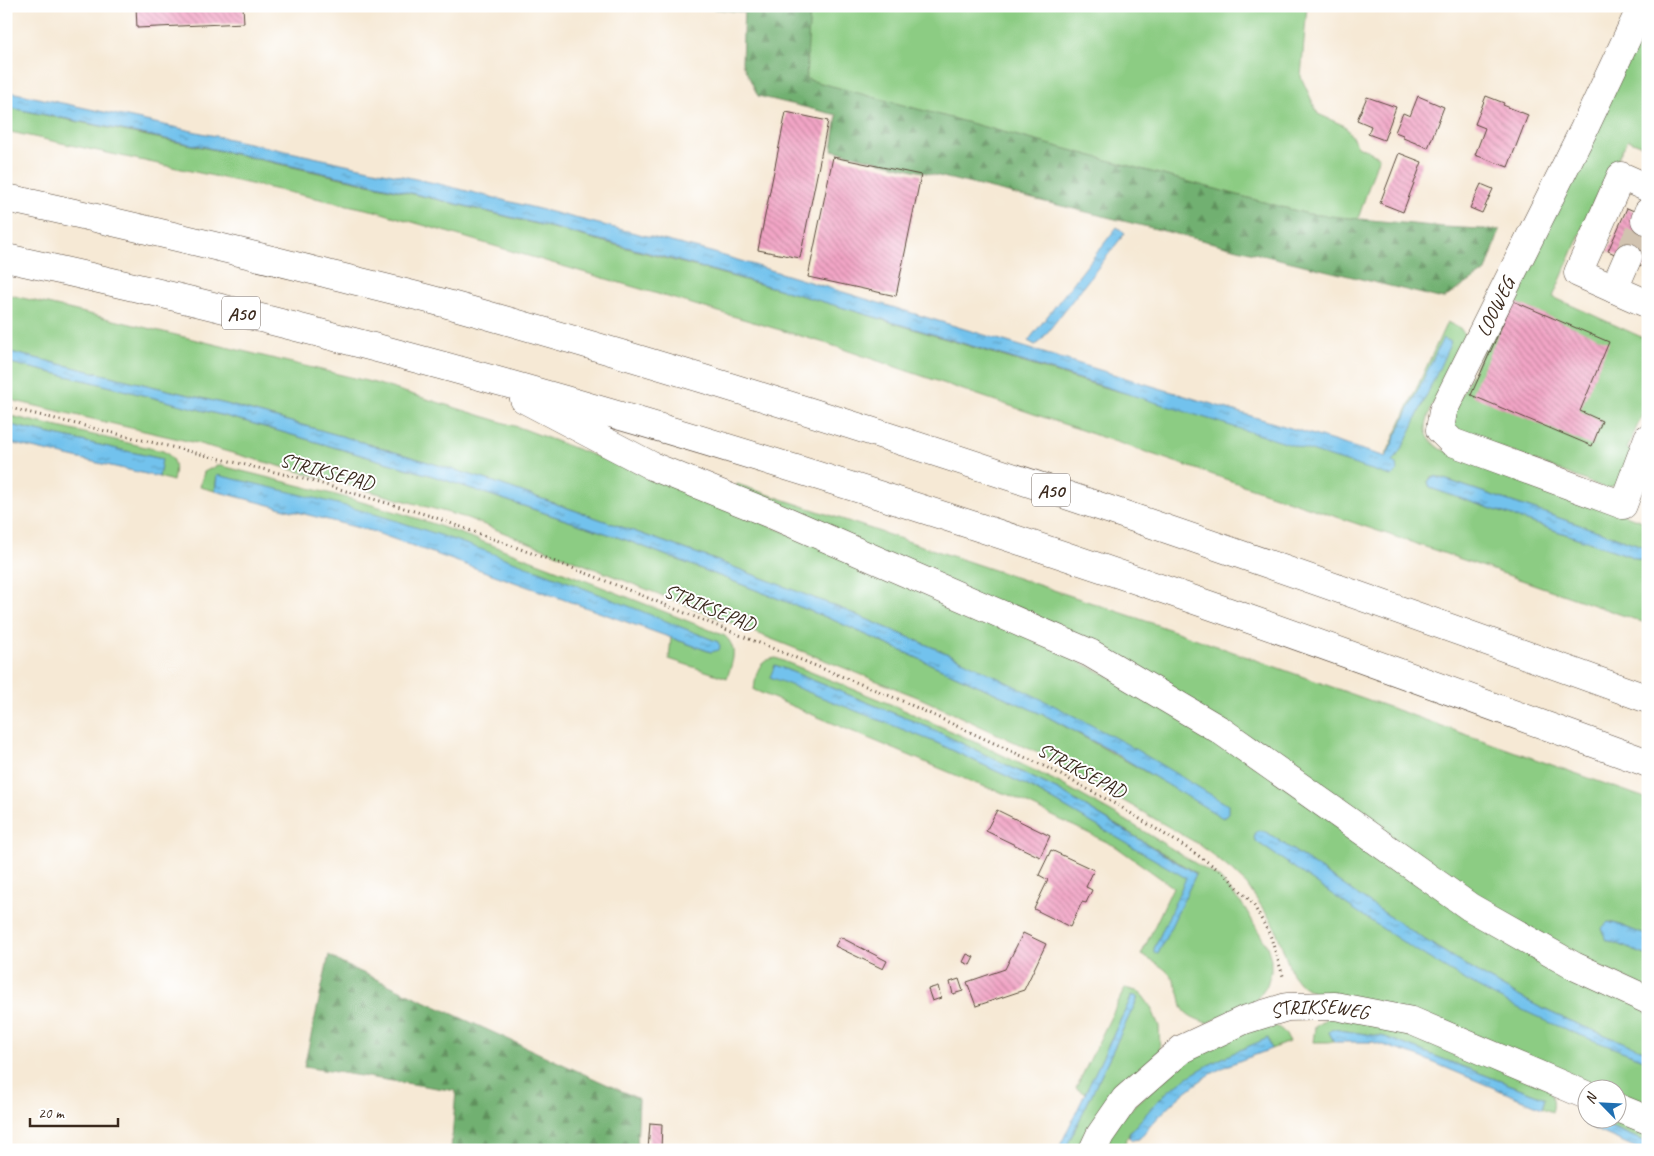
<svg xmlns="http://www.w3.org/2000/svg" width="1654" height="1156" viewBox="0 0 1654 1156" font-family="Caveat,sans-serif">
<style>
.green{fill:#8ccc83;stroke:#647b50;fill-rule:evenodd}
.forest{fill:url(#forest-firs);stroke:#566d48}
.water{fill:url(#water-ripples);stroke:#567686}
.building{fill:url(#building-back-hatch)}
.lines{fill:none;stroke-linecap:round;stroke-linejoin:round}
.minor-tunnel{stroke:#d1c3b0;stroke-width:28;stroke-dasharray:28 14;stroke-linecap:butt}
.minor-casing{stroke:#574739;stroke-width:29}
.highway-casing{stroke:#574739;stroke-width:29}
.path{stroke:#574739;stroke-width:3;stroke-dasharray:1 4;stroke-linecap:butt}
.minor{stroke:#fff;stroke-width:28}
.highway{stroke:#fff;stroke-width:28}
.labels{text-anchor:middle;stroke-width:4;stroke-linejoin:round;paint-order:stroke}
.shield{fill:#fff;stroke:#766a62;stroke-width:1}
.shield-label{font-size:19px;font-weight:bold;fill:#3b2a1e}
.street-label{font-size:20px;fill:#3b2a1e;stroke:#fff}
</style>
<defs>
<pattern id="forest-firs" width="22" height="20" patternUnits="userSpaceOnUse" patternTransform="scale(1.25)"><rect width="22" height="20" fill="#71b071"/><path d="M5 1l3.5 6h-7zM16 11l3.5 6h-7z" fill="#5e8f5c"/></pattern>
<pattern id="water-ripples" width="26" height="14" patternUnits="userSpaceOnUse" patternTransform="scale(1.25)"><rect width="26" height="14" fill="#72c2ed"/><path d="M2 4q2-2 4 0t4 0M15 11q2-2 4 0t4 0" fill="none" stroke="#5f9ebf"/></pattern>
<pattern id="building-back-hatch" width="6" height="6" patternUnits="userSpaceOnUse" patternTransform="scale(1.25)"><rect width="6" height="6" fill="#f2a5c6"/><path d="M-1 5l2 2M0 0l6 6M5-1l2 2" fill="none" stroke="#c587a0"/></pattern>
</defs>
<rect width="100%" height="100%" fill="#fff"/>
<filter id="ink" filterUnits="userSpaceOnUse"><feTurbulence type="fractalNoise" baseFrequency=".02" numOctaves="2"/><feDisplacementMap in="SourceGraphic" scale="10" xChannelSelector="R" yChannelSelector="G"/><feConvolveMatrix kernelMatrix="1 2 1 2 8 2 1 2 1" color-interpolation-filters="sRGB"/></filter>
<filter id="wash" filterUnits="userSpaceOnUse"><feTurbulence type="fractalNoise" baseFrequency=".0096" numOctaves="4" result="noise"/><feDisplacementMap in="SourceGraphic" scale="20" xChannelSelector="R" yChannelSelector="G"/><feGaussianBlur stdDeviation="1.12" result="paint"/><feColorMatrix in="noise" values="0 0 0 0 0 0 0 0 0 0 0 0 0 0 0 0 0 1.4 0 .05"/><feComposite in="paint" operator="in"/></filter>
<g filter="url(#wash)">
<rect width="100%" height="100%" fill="#f6e9d5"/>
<path class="green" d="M690,6H744L743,12Z
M810,6H1307L1301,77L1318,114L1345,126L1358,146L1379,156L1358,219L1308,214L805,79Z
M1648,18V148L1628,140L1599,190L1553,297L1648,340V402L1627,449L1634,452L1621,482L1607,489L1454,429L1452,414Z
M6,107L230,153L435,199L564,231L815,299L1106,388L1392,462L1405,443L1444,338L1386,457H1385L1447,322L1461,329L1467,340C1456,361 1428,405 1426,427C1425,437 1433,443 1440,449L1648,523V548L1435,476L1431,477L1428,482L1430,488L1648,562V624L1493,570L828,344L375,211L6,131Z
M6,294L375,383L521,428L678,487L995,621L1127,685L1648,1012V1052C1606,1035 1562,1020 1522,998C1434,950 1351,890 1268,833L1254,838L1257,842L1370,920L1435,962L1568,1030L1648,1061V1109L1617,1096L1616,1088H1600L1448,1024L1315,994L1299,983L1292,974L1274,925L1247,885L1231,870L1200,845L1049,758L920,698L467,518L196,443L6,399V362L92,382L244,421L433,476L626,540L831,619L1048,717L1226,817L960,659L840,608L710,558L491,481L345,437L230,405L6,351Z
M6,415L163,451C176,458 176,468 173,481L159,477L162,459L6,424Z
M216,466H222C292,484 362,500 431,523C530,558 628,597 725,636C739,649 732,663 727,678L669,659L671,638L711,652L718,642L539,571L400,522L217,475L215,491L200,487L204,472Z
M737,484L1146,621L1648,799V936L1617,924L1608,922L1601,929L1607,940L1648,956V989L1590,963L1478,900L1275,756L735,489Z
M776,658L895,706L969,739L1058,782L1127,821L1219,878L1245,908L1267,946L1271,959V972L1267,985L1256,1000L1248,1006L1207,1023C1171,1011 1188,1005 1173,979C1166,967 1153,962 1141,955L1173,887L1115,846L1009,795L977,784L754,690C756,674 757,660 776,658ZM775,665L930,728L1058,790L1196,873L1158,953L1154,949L1187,878L1032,788L937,743L879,719Z
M1125,988L1140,992L1151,1007L1159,1026L1160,1050L1082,1150H1065L1137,1000L1138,997L1132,996L1085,1094L1076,1088Z
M1328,1017L1385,1025L1549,1088C1553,1096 1555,1104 1552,1112L1542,1108L1545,1098L1385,1037L1333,1029L1329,1032L1334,1042H1313L1315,1027Z
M1273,1025C1282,1029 1286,1032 1289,1042L1271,1049L1268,1038L1171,1089L1130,1132L1122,1150H1100L1121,1118L1188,1057L1236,1034Z
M1616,1118L1648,1131V1143L1592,1119Z"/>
<path class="forest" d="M744,6H810L806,79L1308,214L1444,227L1500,230L1486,271L1443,299L832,150L837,115L758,96L742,63Z
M329,955L341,963L639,1099L637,1150H451L456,1091L304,1067Z"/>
<path class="water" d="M6,91L439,184L711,252L1386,457L1443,338L1451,342L1405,443L1393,462L1396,464L1397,472L1391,476C1115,390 841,302 562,230C378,183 192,143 6,107Z
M1117,227L1125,233L1039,343L1035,345L1028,341Z
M6,351L230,405L345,437L491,481L710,558L840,608L960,659L1055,706L1125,743L1228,805V814L1223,818L1113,752L1048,717L831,619L626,540L433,476L244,421L92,382L6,362Z
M6,424L162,459L159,477L6,442Z
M217,475C278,489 340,503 400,522C508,556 613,600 718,642L720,646L719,650L711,652L371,531L215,491Z
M1435,476L1648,548V562L1430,488L1428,482L1431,478Z
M775,665L930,728L1058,790L1196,874L1158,954L1154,952V949L1186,878L1032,788L937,743L770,677Z
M1260,830L1268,833C1351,890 1434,950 1522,998C1562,1020 1606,1035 1648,1052V1061C1609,1046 1569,1032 1531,1014C1435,970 1344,902 1257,842L1254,838L1256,832Z
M1608,922L1617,924L1648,936V956L1607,940L1601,929Z
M1132,996H1137V1000L1065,1150H1058Z
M1333,1029L1385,1037L1545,1098L1542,1108L1420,1057L1373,1042H1334L1329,1032Z
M1268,1038L1271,1049C1254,1056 1236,1061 1220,1069C1189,1085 1161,1112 1139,1139L1132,1140L1129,1137L1130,1132C1143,1118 1157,1100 1172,1088C1201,1066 1235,1052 1268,1038Z
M1588,1119H1592L1648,1143V1150H1641L1585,1125Z"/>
<g id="blocks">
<path class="building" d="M136,6H243L244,23L137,28Z
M1418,96L1444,107L1428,148L1403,138V135L1395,132L1403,113L1410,116Z
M1486,96L1504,103L1503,105L1528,115L1508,167L1475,155L1485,128L1475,124Z
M1367,97L1396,107L1384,140L1368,134L1371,126L1357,120Z
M786,112L828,121L800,258L758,250Z
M1399,153L1422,162L1403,212L1380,203Z
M833,157L921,175L896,296L808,277Z
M1481,184L1493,189L1482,213L1470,208Z
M1627,208L1648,217V269L1608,251Z
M1513,301L1609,342L1580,411L1602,421L1592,446L1471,395Z
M997,810L1050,836L1040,857L986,831Z
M1051,850L1094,870L1086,887L1092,890L1086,903L1082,902L1070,927L1034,909L1048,880L1039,875Z
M1023,933L1046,944L1024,990L976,1006L967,982L1005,969Z
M840,937L887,961L883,969L835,946Z
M967,954L974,957L970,965L963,962Z
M959,979L963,991L953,994L950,982Z
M938,986L941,998L932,1001L928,989Z
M650,1123L662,1124L661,1150H648Z"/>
</g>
</g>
<g filter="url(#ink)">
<use href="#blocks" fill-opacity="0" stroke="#574739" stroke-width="1"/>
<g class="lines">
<path class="minor-tunnel" d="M1628,257L1645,220"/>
<g class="minor-casing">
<g id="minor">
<path d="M1639,6L1641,8L1584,129L1443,411L1440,430L1452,442L1623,505L1648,438"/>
<path d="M1648,188L1621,176L1578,273L1648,304"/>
<path d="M1645,220L1648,212"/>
<path d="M1614,289L1628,257"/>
<path d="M1616,1107L1648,1120"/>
<path id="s1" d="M1093,1150L1100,1135L1125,1099L1182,1049L1244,1020L1287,1007L1335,1006L1412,1021L1586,1095"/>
</g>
</g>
<g class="highway-casing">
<path id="highway" d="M6,198C105,219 203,243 300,267C351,280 401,291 451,305C856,418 1253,556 1648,699
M6,258C414,347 815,468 1209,605C1356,656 1502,710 1648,763
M524,399L652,466L773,515L1090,653L1220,730L1470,907L1574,966L1648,1000"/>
</g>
<path class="path" d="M6,407L312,481L431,516L591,575L900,700L1046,767L1119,806L1190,850L1225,874L1253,904L1270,935L1284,979"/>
<use href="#minor" class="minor"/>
<use href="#highway" class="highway"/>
</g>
</g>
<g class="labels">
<g class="shield">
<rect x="222" y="296.5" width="38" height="33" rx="4"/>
<rect x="1032" y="473.5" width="38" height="33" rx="4"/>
</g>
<g class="shield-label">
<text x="241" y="320">A50</text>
<text x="1051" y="497">A50</text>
</g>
<g class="street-label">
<text transform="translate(1495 307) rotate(-64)" y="7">LOOWEG</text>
<text transform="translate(327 471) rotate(15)" y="7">STRIKSEPAD</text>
<text transform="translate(710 607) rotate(22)" y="7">STRIKSEPAD</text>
<text transform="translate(1082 770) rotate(28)" y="7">STRIKSEPAD</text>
<text dy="7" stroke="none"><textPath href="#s1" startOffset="282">STRIKSEWEG</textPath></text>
</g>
</g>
<rect width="1654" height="1156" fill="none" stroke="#fff" stroke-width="25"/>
<g transform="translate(1602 1104) rotate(294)"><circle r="24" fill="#ffffff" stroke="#b1aaa5"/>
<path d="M0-4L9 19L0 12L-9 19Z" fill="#1f6fb2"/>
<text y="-8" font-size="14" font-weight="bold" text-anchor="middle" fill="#3b2a1e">N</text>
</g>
<path d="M30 1118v8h88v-8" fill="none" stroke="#3b2a1e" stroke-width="2.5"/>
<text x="38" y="1118" font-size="15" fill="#3b2a1e" stroke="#ffffff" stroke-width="4" paint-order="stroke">20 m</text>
</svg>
